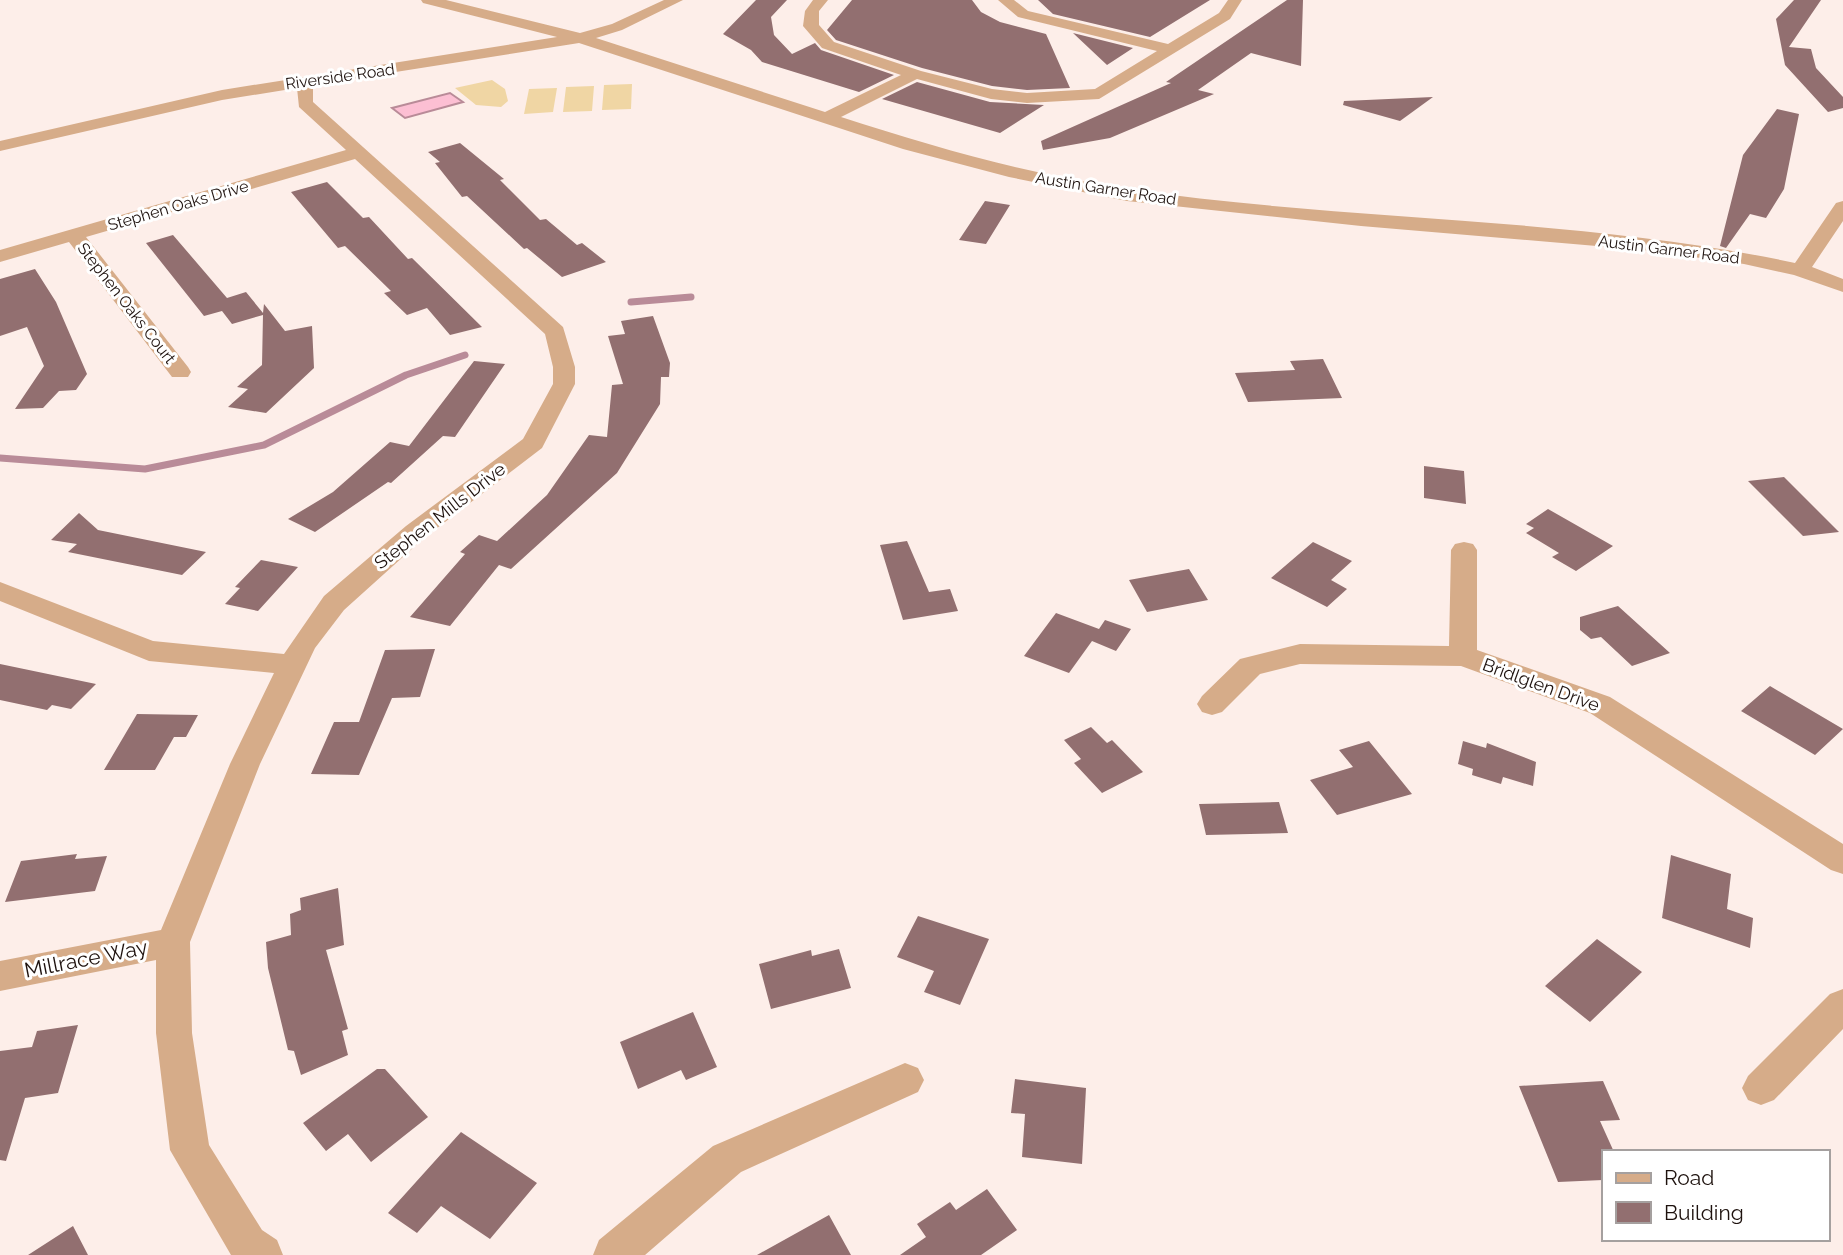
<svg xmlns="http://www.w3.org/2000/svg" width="1843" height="1255" viewBox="0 0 1843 1255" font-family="Raleway,sans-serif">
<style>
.green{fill:#f0d6a4}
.water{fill:#fcbfd3;stroke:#b98b98;stroke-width:2}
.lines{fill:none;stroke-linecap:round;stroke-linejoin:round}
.stream{stroke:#b98b98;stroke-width:7}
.building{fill:#926f70}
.minor{fill:#d6ac89;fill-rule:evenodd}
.labels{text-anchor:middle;stroke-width:6;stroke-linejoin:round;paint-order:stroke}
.far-street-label{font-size:16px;fill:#1e120e;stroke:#fff}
.street-label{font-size:18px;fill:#1e120e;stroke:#fff}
.near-street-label{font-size:21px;fill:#1e120e;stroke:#fff}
</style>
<rect width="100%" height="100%" fill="#fdeee9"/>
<path class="green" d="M492,80L505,89L508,101L501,107L476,105L455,88Z
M632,84L631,109L602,110L604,85Z
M594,86L592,111L563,112L566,87Z
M557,88L553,112L524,114L529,89Z"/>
<path class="water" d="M450,93L463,102L405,118L392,108Z"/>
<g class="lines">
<path class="stream" d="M631,302L691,297
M0,458L145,469L264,445L406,375L465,355"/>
</g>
<path class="building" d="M756,0H787L771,17L774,35L792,54L815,43L821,50L894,75L859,92L762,62L751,50L723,34Z
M852,0H972L981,12L1000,22L1046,34L1070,88L1027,90L992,86L922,68L836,40L827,30Z
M1038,0H1210L1150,37L1053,14Z
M1287,0H1303L1301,66L1251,53L1198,90L1214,94L1110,138L1043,150L1041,141L1171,83L1166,82Z
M1794,0H1821L1789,47L1811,49L1816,68L1843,97V108L1828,112L1785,65L1776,19Z
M1073,33L1133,48L1107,65Z
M917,82L990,102L1044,105L1000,133L882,99Z
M1433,97L1400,121L1343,105L1344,101Z
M1777,109L1799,114L1784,189L1766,218L1750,214L1726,248L1720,246L1743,155Z
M460,143L504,179L500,180L540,220L546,219L577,245L582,243L606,262L562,277L527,248L524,249L467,196L462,197L435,163L440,162L428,152Z
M327,182L363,218L369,217L408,259L412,258L482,327L450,335L427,308L407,315L384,293L391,291L345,246L338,248L291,192Z
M985,201L1010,205L986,244L959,240Z
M173,235L227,298L246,292L263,313L264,304L285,331L312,326L314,368L266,413L228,407L248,389L237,387L262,365L263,315L232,324L222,311L204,316L146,243Z
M35,269L56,302L87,374L76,390L59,391L43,408L15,409L44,366L27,327L0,336V279Z
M653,316L670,363L669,377H661L660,404L617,473L511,569L499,565L450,626L410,617L465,554L460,552L479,535L497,541L547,495L589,435L607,437L612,385L623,384L608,336L625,334L621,321Z
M1323,359L1342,398L1248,402L1235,373L1295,370L1290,361Z
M474,361L505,364L455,437L443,436L391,483L388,482L315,532L288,519L333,492L390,442L409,446Z
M1424,466L1464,471L1466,504L1424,498Z
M1784,477L1839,532L1803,536L1748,481Z
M1548,509L1613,546L1576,571L1552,557L1559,553L1526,533L1534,528L1526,524Z
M79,513L98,530L206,552L182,575L68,552L77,544L51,540Z
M907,541L929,592L950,589L958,611L903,620L880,545Z
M1313,542L1352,561L1331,580L1347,589L1327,607L1271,578Z
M261,560L298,567L258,611L225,604L240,588L235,587Z
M1189,569L1208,600L1147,612L1129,580Z
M1618,606L1670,653L1632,666L1601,637L1591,639L1580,630V617Z
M1056,613L1099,629L1105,620L1131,629L1116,651L1092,641L1069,673L1024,656Z
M435,649L420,697L392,698L359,775L311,774L334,722H359L385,650Z
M0,664L96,684L71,709L52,705L47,710L0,700Z
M1770,686L1843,729L1815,755L1741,711Z
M137,714L198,715L186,737H174L155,770H104Z
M1091,727L1107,743L1112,740L1143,772L1102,793L1074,763L1081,759L1064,740Z
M1369,741L1412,794L1337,815L1310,780L1353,767L1339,750Z
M1463,741L1486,748L1487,743L1536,762L1533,786L1503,777L1501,784L1472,775L1473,769L1458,764Z
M1279,802L1288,833L1206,835L1199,804Z
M77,854L75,859L107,856L95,891L5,902L21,861Z
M1671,855L1731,874L1727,909L1753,918L1750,948L1662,918Z
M338,888L344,945L326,950L348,1029L342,1031L348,1055L301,1075L294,1051L288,1050L268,968L266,942L291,935L290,914L301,910L300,898Z
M918,916L989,939L960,1005L924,992L934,971L897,957Z
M1597,939L1642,972L1590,1022L1545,986Z
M839,949L851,988L771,1009L759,964L811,950L812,956Z
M693,1012L717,1067L686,1080L681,1070L638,1089L620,1042Z
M78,1025L58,1093L25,1098L6,1161L0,1160V1051L32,1047L37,1031Z
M377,1069H385L428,1117L371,1162L348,1134L326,1151L303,1123Z
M1015,1079L1086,1088L1082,1164L1022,1157L1025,1114L1011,1113Z
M1603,1081L1620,1120L1600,1121L1614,1152H1603V1180L1558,1182L1519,1086Z
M461,1132L537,1183L490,1239L441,1206L417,1233L388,1213Z
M987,1189L1017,1230L981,1255H900L926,1237L917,1224L950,1202L956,1210Z
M829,1215L851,1255H757Z
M73,1226L88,1255H28Z"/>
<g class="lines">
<path class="minor" d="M421,0H446L580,33L612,24L664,0H683L622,30L596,38L825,112L901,75L822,48L803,26L805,11L813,0H828L819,11V25L834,42L921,71L992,89L1027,93L1095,89L1157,51L1018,17L998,0H1014L1028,11L1168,44L1219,13L1228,0H1242L1230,19L1099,99L1027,103L991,99L917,79L841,117C934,147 1030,175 1128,189C1349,222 1576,216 1795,263L1836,203L1843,201V221L1812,267L1843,279V292L1794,275L1744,264L1643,250L1361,226L1127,201L1009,177L903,149L579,43L313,85V102L563,327L575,367V384L542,448L424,538L344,610L315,648L260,764L190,942L192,1033L209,1145L262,1230L277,1240L283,1255H231L170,1150L156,1033V960L0,991V961L161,930L230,764L274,673L149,661L0,601V582L153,641L284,654L324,596L406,526L523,439L553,384V367L545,334L355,159L86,237L188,367L191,372L188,377H172L69,242L0,262V250L346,150L299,107L297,88L222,100L0,151V141L222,90L557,37L423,3Z
M1464,542L1473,544L1477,550V650L1610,697L1843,844V874L1831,870L1590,713L1461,666L1300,664L1260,674L1222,712L1212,715L1202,712L1197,704L1202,696L1240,659L1300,644L1449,646L1451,550L1455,544Z
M1843,989V1029L1774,1100L1761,1105L1748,1100L1742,1088L1748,1076L1830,994Z
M905,1063L918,1068L924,1080L918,1092L741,1172L645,1255H593L599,1240L713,1146Z"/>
</g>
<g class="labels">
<g class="far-street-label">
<text transform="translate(340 76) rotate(-8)" y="6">Riverside Road</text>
<text transform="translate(1106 188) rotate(9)" y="6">Austin Garner Road</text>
<text transform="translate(178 205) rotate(-16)" y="6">Stephen Oaks Drive</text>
<text transform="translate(1669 249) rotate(7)" y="6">Austin Garner Road</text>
<text transform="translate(127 303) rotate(52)" y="6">Stephen Oaks Court</text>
</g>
<g class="street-label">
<text transform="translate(440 516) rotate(-38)" y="6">Stephen Mills Drive</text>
<text transform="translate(1541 685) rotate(20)" y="6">Bridlglen Drive</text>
</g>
<g class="near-street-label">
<text transform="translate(86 959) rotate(-11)" y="7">Millrace Way</text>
</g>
</g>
<rect x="1602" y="1150" width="228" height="91" fill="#ffffff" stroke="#a5a09f" stroke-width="2"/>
<rect x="1616" y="1173" width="35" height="10" fill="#d6ac89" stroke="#a5a09f" stroke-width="2"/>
<text x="1664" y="1185" font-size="21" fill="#1e120e">Road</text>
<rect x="1616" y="1202" width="35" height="21" fill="#926f70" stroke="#a5a09f" stroke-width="2"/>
<text x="1664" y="1220" font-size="21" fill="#1e120e">Building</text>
</svg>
